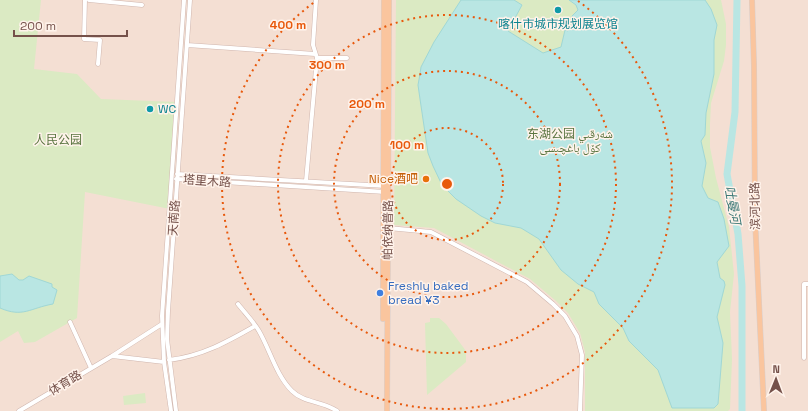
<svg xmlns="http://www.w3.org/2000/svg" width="808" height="411" viewBox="0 0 808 411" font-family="'Space Grotesk','Noto Naskh Arabic','Noto Sans SC',sans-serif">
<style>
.residential{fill:#f4dfd3}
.green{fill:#dbeac3}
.water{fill:#b9e6e3;stroke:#a0d7d5}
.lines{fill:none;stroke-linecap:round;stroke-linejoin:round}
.river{stroke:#b9e6e3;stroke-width:7}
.minor-casing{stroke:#d0b6ae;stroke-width:5}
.major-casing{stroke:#d8cecc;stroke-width:6}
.minor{stroke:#fff;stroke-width:4}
.major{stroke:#fac59e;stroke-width:5}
.ring{fill:none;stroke:#e8590c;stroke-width:2;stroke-dasharray:2 4}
.culture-dot{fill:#0f9aa8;stroke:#fff3eb;stroke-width:1.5}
.food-dot{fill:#e8710a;stroke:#fff3eb;stroke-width:1.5}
.shop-dot{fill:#3f7fe0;stroke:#fff3eb;stroke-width:1.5}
.labels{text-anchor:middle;stroke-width:3;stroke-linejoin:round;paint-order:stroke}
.culture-label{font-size:12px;fill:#0d838f;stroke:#fff3eb}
.park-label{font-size:12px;fill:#5a7540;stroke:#fff3eb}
.food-label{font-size:12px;fill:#c56008;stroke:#fff3eb;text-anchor:end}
.street-label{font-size:12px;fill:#75514a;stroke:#fff3eb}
.shop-label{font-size:12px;fill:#366cbe;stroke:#fff3eb;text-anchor:start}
.water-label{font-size:13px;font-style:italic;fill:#3e7a78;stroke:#fff3eb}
.centre{fill:#e8590c;stroke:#fff3eb;stroke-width:2}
.ring-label{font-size:12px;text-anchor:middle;font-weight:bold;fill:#e8590c;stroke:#fff3eb;stroke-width:3;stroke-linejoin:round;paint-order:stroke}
</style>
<rect width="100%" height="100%" fill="#fceee5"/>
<path class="residential" d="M0,0H808V411H0Z"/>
<path class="green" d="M0,0H41L34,69L77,74L101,99L177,102L170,209L85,192L77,318L35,342L24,343L18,331L0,342Z
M396,0H721L726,24V45L724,61L711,103L710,124V147L716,178L729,227L734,274L730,312L732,359L730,409L728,411H585V352L580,333L568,313L556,301L530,279L434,228L394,225Z
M430,318H439L446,324L466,351V362L427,395L425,323L430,322Z
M145,393L146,403L124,405L123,396Z"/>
<path class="water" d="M461,0H514L522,5L508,31L543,53L561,47L565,30L568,31L572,24V16L578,10L576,5L569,0H705L711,9L717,25L714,40V74L706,113L705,135L701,141L706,163L702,186L708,198L718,202L724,219L729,246L717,262L720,278L724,281L725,285L717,317L723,343L718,404L714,408H672L658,370L629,341L623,328L599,304L594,292L578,284L561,270L539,239L521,228L495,223L481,216L456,199L442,185L433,166L428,153L420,99L418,85L420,74L421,67L434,42Z
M12,274L19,280H23L29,276L52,284V287L57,290L53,304C30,308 23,318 0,308V276Z"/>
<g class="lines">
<path class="river" d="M737,0L735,112L727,174L738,234L742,286V411"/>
<g class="minor-casing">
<path id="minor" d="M85,0L84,39L100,40L98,64
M89,0L142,5
M187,45L315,54
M317,58H347
M177,174L386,186
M176,179L385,192
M306,181L317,58L313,45L316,0
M388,228L431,232L527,282L553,304L565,316L577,336L582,355L580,411
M238,304C245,313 253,321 259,331C270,350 276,375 292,391C304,403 323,401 337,411
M70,322L91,368
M112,356L162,324
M804,358V284H808
M169,360C202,356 227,342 255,326
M19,411L112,356L164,362
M171,411L164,362L162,316L184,0
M176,411L167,339L168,311L190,0"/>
</g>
<g class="major-casing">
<path id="major" d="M752,0L754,66L755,218L764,411
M383,319L384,0
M387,411L389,0"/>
</g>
<use href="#minor" class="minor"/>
<use href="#major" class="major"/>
</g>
<g class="ring">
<circle cx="447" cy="184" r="56"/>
<circle cx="447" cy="184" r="113"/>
<circle cx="447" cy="184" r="169"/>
<path d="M578 1A225 225 0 1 1 316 1"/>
</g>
<g class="culture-dot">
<circle cx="558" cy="10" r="4"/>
<circle cx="150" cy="109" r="4"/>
</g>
<circle class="food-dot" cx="426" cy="179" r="4"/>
<circle class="shop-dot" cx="380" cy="293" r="4"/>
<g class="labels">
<g class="culture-label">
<text x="558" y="28">喀什市城市规划展览馆</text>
<text x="158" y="113" text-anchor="start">WC</text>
</g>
<g class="park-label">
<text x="570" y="138">东湖公园 شەرقىي<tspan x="570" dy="14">كۆل باغچىسى</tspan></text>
<text x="58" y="144">人民公园</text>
</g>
<g class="food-label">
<text x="418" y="183">Nice酒吧</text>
</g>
<g class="street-label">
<text transform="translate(207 181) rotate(4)" y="4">塔里木路</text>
<text transform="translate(755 206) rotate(-91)" y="4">滨河北路</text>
<text transform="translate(174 218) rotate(-86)" y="4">天南路</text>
<text transform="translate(388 230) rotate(-89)" y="4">帕依纳普路</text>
<text transform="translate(65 383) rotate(-31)" y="4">体育路</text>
</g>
<g class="shop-label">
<text x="388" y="290">Freshly baked<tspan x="388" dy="14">bread ¥3</tspan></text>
</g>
<g class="water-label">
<text transform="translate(733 205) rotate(80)" y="5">吐曼河</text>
</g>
</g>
<circle cx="447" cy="184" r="6" class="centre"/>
<g class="ring-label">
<text x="288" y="29">400 m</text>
<text x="327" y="69">300 m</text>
<text x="367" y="108">200 m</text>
<text x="407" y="149">100 m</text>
</g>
<g transform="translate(776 379) rotate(1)" stroke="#fff3eb" stroke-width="3" paint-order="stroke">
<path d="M0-3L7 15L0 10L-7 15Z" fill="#75514a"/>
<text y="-6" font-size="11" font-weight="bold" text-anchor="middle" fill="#75514a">N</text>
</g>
<path d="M14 30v6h113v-6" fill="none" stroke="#75514a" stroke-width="2"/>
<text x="20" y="30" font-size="12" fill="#75514a" stroke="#fff3eb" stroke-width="3" paint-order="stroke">200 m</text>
</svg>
